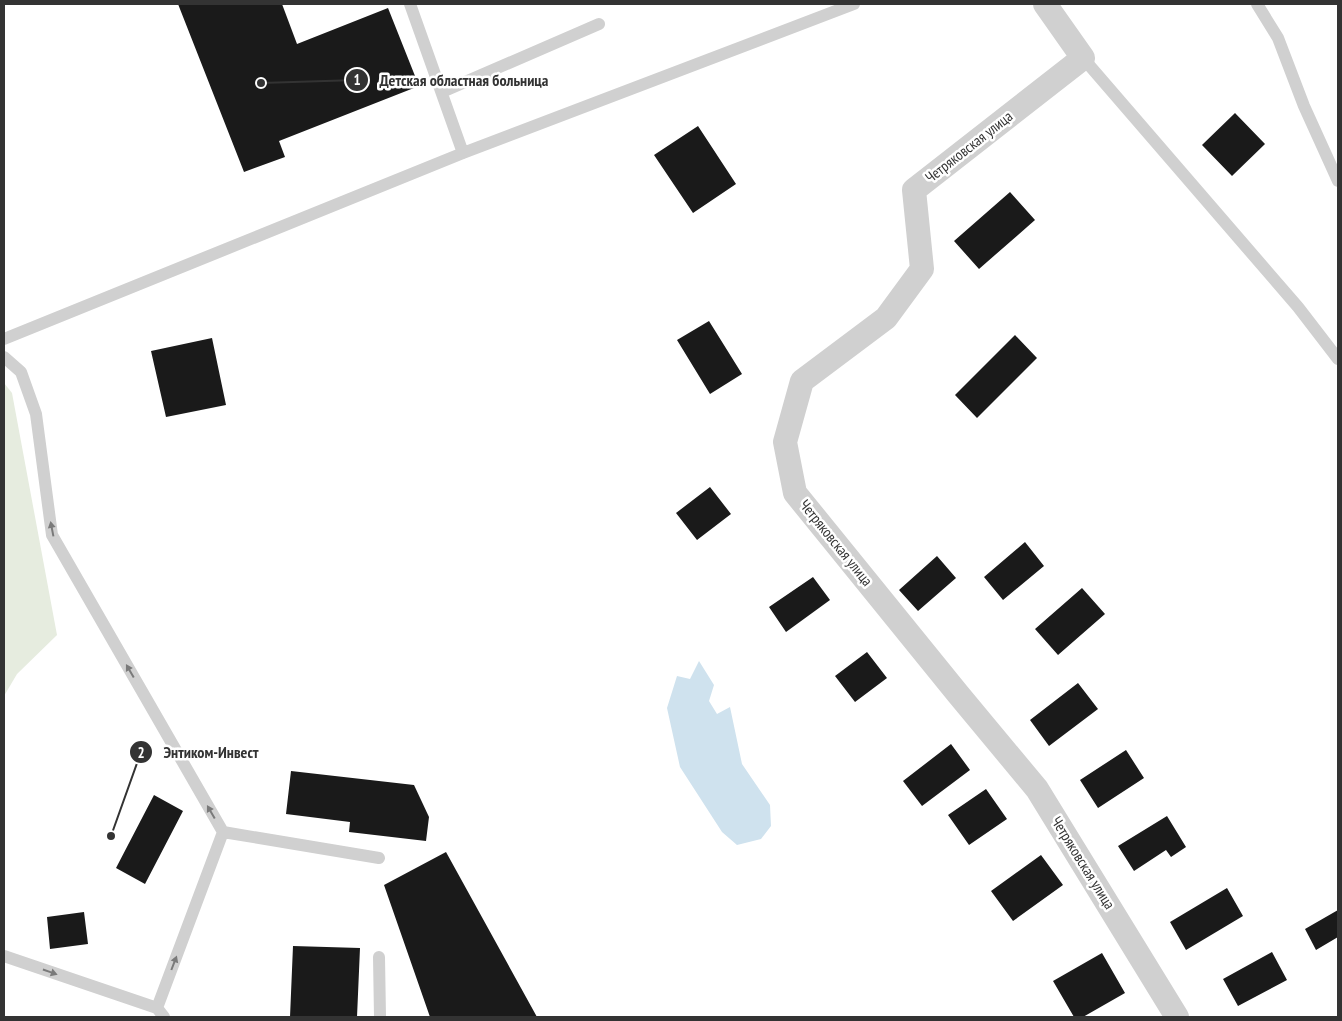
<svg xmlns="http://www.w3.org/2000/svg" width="1342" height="1021" viewBox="0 0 1342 1021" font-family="'PT Sans Narrow',sans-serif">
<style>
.green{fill:#e6ecdf}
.water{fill:#cfe2ee}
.building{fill:#1a1a1a}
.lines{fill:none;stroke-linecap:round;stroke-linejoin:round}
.service{stroke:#d0d0d0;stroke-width:12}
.minor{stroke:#d0d0d0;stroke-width:24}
.oneway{fill:#7a7a7a}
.labels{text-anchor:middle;stroke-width:5;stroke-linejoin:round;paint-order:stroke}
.street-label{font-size:15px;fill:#333;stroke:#fff}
.leader{fill:none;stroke:#333;stroke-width:2}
.callout-dot{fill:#333;stroke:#fff;stroke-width:2}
.mark-label{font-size:15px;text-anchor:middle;font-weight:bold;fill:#fff}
.callout-label{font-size:16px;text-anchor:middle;font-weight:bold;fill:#333;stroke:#fff;stroke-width:5;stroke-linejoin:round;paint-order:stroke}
</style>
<rect width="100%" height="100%" fill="#fff"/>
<path class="green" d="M4,383L12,393L57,635L17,674L4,696Z"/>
<path class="water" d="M699,661L714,685L709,701L717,714L730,707L742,764L770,805L771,826L761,839L737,845L722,832L680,767L667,708L677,676L690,679Z"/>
<path class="building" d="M178,4H282L297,44L388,8L419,86L279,141L285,157L244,172Z
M1235,113L1265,144L1232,176L1202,145Z
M698,126L736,184L693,213L654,155Z
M1010,192L1035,220L979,269L954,241Z
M709,321L742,374L710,394L677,340Z
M1015,335L1037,358L977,418L955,395Z
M212,338L226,405L166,417L151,351Z
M710,487L731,514L697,540L676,513Z
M1025,542L1044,566L1003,600L984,577Z
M937,556L956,578L918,611L899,590Z
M813,577L830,600L786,632L769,607Z
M1082,588L1105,614L1058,655L1035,629Z
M867,652L887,678L855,702L835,676Z
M1078,683L1098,709L1049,746L1030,720Z
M951,744L970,770L922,806L903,781Z
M1126,750L1144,778L1098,808L1080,780Z
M291,771L414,785L429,817L426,841L349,832L350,822L286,814Z
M986,789L1007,819L969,845L948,815Z
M154,795L183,811L145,884L116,868Z
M1167,816L1186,847L1171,857L1166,850L1134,871L1118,846Z
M446,852L537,1017H430L384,885Z
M1041,855L1063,885L1013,921L991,891Z
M1227,888L1243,916L1186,950L1170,922Z
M1338,910V937L1316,950L1305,929Z
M84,912L88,944L50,949L47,917Z
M293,946L360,948L357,1017H290Z
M1272,952L1287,980L1238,1006L1223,979Z
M1102,953L1125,993L1083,1017H1074L1053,981Z"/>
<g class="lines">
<path class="service" d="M410,4L463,153
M1257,4L1278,38L1304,106L1338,181
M1083,58L1298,307L1338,359
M442,92L599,24
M4,339L463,153L854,4
M4,357L21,372L36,414L52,535L223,832L157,1008
M223,832L379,858
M4,956L157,1008L164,1017
M379,957L380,1017"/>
<path class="minor" d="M1045,4L1083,58L914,190L922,269L886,318L802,381L785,442L795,493L958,694L1037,789L1177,1017"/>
</g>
<defs><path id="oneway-solid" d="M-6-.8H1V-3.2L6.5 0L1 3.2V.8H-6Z" transform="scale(1.25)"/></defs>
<g class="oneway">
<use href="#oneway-solid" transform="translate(52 529) rotate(-101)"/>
<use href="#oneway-solid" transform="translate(130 671) rotate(-120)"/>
<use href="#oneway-solid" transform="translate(211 812) rotate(-120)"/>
<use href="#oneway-solid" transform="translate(174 963) rotate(-69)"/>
<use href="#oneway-solid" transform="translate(50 972) rotate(19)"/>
</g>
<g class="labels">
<g class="street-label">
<text transform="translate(969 147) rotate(-38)" y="5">Четряковская улица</text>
<text transform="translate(836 543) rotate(51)" y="5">Четряковская улица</text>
<text transform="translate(1083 863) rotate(58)" y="5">Четряковская улица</text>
</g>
</g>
<path class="leader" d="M261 83L357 80M111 836L141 752"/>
<g class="callout-dot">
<circle cx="261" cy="83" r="5"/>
<circle cx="111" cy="836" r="5"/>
<circle cx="357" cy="80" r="12"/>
<circle cx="141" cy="752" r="12"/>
</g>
<g class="mark-label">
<text x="357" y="85">1</text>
<text x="141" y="758">2</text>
</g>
<g class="callout-label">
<text x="464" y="86">Детская областная больница</text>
<text x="211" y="758">Энтиком-Инвест</text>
</g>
<rect width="1342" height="1021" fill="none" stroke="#333333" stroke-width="10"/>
</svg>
